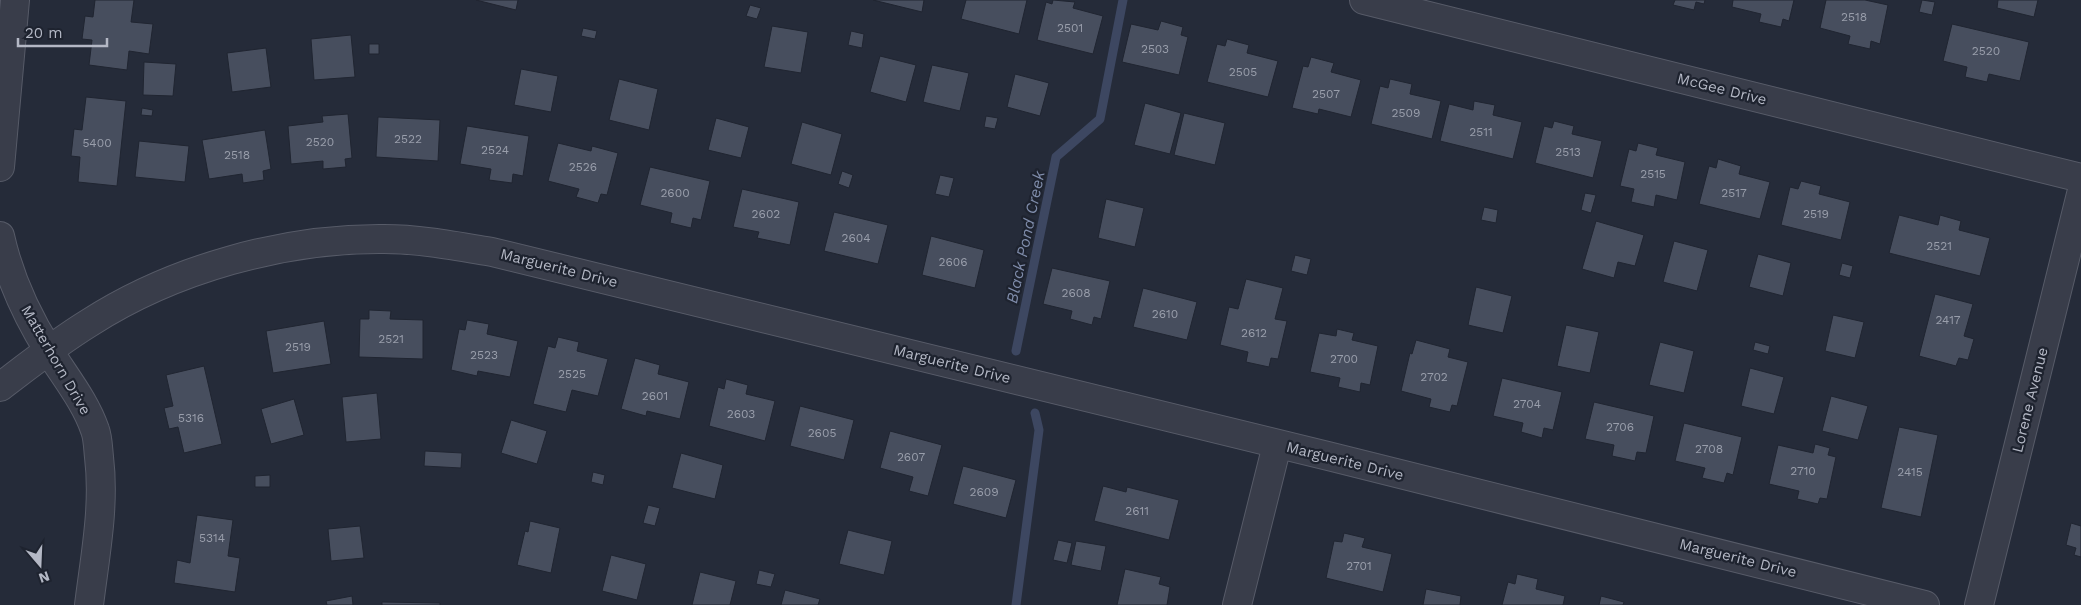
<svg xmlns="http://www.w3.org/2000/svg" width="2081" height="605" viewBox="0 0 2081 605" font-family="'Work Sans',sans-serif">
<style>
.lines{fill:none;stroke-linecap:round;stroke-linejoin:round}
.stream{stroke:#3d4761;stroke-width:9}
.building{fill:#474e5e;stroke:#202531}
.street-casing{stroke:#575b68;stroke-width:30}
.street{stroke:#393d4a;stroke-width:28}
.labels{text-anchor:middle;stroke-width:4.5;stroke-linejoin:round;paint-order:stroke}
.number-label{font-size:12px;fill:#999eab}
.street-label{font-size:15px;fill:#b4b8c5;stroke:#1e232f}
.water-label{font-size:16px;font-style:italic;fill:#7f8caa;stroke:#1e232f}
</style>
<rect width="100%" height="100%" fill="#252b39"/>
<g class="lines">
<path class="stream" d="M1016,351L1056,157L1100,119L1123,0
M1016,605L1039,430L1035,413"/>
</g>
<path class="building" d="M95,0H134L131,22L153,24L149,54L129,51L127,70L89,65L92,40L82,39L85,16L93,17Z
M476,0H518L516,10Z
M873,0H924L922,12Z
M966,0H1027L1019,34L961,19Z
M1053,0L1075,2L1073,8L1103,16L1093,54L1037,40L1046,2L1052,4Z
M1675,0H1705L1704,4L1696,2L1694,10L1673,5Z
M1733,0H1794L1789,21L1783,19L1781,27L1759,22L1761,14L1732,7Z
M1826,0H1865L1888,5L1880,44L1871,41L1870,49L1848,44L1850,36L1820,28Z
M1922,0L1935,2L1932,15L1919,12Z
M1998,0H2038L2034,17L1997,8Z
M750,5L761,8L757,19L746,16Z
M1161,21L1183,27L1181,35L1188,37L1179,75L1122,62L1131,24L1158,30Z
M1952,24L2029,42L2020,81L1989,74L1987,82L1965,77L1967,67L1943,61Z
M772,26L808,32L801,73L764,67Z
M583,28L597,31L595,39L581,36Z
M851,31L864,34L862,48L848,45Z
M351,35L355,77L314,80L311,39Z
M1227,39L1249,45L1247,53L1278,61L1268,97L1207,82L1217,44L1225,46Z
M369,44H379V54H369Z
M266,48L271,87L232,92L227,53Z
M880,56L916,65L906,102L870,92Z
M1311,57L1334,63L1331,72L1361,80L1351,117L1319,109L1318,114L1292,108L1303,66L1308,67Z
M144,62L176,64L173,96L143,95Z
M932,65L969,73L960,111L923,102Z
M521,69L558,76L551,112L514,105Z
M1015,74L1049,83L1040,116L1007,107Z
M619,79L658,89L649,130L609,120Z
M1390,79L1412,84L1410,94L1441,101L1432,139L1371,124L1380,86L1388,88Z
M86,97L126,101L117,186L78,182L80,157L71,156L74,129L82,130Z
M1474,101L1495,105L1493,115L1522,122L1513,159L1440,141L1449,104L1473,110Z
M1145,103L1181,113L1170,154L1134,145Z
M142,108L153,110L152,116L141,115Z
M1184,113L1225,123L1215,165L1174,155Z
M348,114L352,158L345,159L346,167L323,169V161L291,164L288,126L323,122L322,116Z
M986,116L998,118L995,129L984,127Z
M378,117L440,120L438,161L376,157Z
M716,118L749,127L741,158L708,150Z
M1554,121L1574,126L1572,134L1602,141L1593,178L1535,163L1544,126L1552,128Z
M802,122L842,134L831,175L791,164Z
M467,126L529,136L523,176L513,174L512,183L489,180L491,169L460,164Z
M265,130L271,169L263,171L264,180L243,183L242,174L209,179L202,140Z
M139,141L189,146L185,182L135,177Z
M558,143L591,151L592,146L618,153L607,195L601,194L598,203L576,197L579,189L548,181Z
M1638,143L1658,148L1656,155L1685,162L1677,200L1656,195L1654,207L1631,202L1634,189L1620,186L1629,149L1636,151Z
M1718,159L1741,166L1739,174L1770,182L1760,219L1699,204L1709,166L1716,168Z
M650,167L710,181L701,220L693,218L691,228L670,223L672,213L640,205Z
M842,171L853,175L849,188L838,184Z
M940,175L954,178L949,197L935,194Z
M1801,181L1821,186L1819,194L1850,202L1841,240L1781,225L1790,187L1798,189Z
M742,189L799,202L790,245L757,238L759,232L733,227Z
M1585,193L1596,195L1591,213L1581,210Z
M1106,199L1144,208L1135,247L1098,238Z
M1484,207L1498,210L1496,223L1481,220Z
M834,212L888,225L878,264L824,251Z
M1899,215L1938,225L1940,215L1961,221L1959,230L1990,238L1980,276L1889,253Z
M1596,221L1644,235L1635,266L1618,262L1614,278L1582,269Z
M931,236L984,250L975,288L922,275Z
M1674,241L1708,250L1697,291L1663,282Z
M1758,254L1791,263L1783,296L1749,287Z
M1295,255L1311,259L1307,275L1291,271Z
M1842,263L1853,266L1850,278L1839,275Z
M1052,268L1110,281L1101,319L1094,317L1092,325L1070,319L1072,311L1043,304Z
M1246,279L1283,288L1275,319L1287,321L1278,359L1271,358L1269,367L1246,362L1248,352L1220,345L1229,307L1238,309Z
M1476,287L1512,296L1503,333L1468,325Z
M1143,288L1197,302L1187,340L1133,327Z
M1935,294L1973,304L1964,336L1974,339L1968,360L1959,358L1956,366L1919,356Z
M369,310L391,311L390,319L423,320V359L359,357L360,319H369Z
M1833,315L1864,322L1855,358L1825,351Z
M467,320L489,324L487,334L518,341L510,377L478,371L477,376L451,370L459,329L465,330Z
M324,321L331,364L273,373L266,331Z
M1566,325L1599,332L1590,373L1557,366Z
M1337,329L1354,333L1352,340L1378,346L1370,385L1361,383L1360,392L1338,387L1340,378L1310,372L1319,333L1336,336Z
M558,337L579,342L577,351L608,359L598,396L572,390L566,412L533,404L548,346L555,348Z
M1416,340L1450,349L1448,357L1468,362L1457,406L1452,405L1450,412L1429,407L1431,399L1401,391L1410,353L1412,354Z
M1660,342L1694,351L1684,393L1649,385Z
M1755,342L1770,346L1768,354L1753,350Z
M635,358L660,365L658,374L689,382L680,419L647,411L646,416L621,409Z
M204,366L222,444L184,453L178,427L169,429L164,408L173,406L166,375Z
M1750,368L1784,377L1774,414L1741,406Z
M1502,378L1562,392L1553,430L1544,428L1542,438L1521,432L1523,423L1493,416Z
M726,379L748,385L746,394L775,401L765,441L709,426L718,387L724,389Z
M377,393L381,439L346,442L342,397Z
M1831,396L1868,406L1858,440L1822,431Z
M294,399L304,435L271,444L261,409Z
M1594,402L1654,416L1646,453L1637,452L1635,461L1612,456L1614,445L1585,439Z
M800,406L854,420L844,460L790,446Z
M511,420L547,431L537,464L501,453Z
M1684,423L1742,437L1733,475L1727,473L1724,483L1702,478L1705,468L1675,461Z
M1899,427L1938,435L1921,517L1881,508Z
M890,431L942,445L928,496L909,491L913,477L880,468Z
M1815,444L1830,448L1828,455L1836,457L1827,499L1820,498L1818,504L1797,499L1799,491L1769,484L1778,445L1813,453Z
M425,451L462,453L461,468L424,466Z
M681,453L723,465L715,499L672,488Z
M963,466L1016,480L1006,518L953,504Z
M593,472L605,475L603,485L591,482Z
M270,475V487H255V476Z
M1103,486L1126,492L1127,487L1179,500L1169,540L1094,521Z
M648,505L660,508L655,526L643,523Z
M197,515L233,520L228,556L240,558L235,592L174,583L177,560L190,563Z
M530,521L560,528L551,573L517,565L525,531L528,532Z
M2071,523L2081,526V557L2074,555L2076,548L2066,545Z
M360,526L364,558L331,561L328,529Z
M848,530L892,541L884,575L839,564Z
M1344,533L1365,538L1362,547L1392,554L1383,592L1326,578L1334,541L1342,542Z
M1058,540L1072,543L1067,563L1053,560Z
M1076,541L1106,546L1101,571L1071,565Z
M611,555L646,564L637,600L602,591Z
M1125,569L1161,577L1159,584L1170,587L1167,605H1117Z
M759,570L775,574L771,587L756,584Z
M700,572L736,581L730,605H692Z
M1517,574L1538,579L1536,589L1565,596L1563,605H1502L1508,582L1515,584Z
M1426,589L1461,596L1460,605H1423Z
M785,590L820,599L818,605H781Z
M352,596L353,605H327L326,601Z
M1601,596L1624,602L1623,605H1599Z
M382,602L440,603V605H382Z"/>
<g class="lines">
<g class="street-casing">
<path id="street" d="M1364,0L2081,178
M0,167L15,0
M0,236C9,277 27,316 49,351C65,377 85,401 95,430C98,438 98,448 99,457C105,506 95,556 89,605
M0,387C29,365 58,342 89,323C173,269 284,238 384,239C420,239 456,246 492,252L1328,456L1925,605
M1237,605L1277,445
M1979,605L2081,194"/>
</g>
<use href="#street" class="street"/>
</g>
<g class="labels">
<g class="number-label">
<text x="1854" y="21">2518</text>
<text x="1070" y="32">2501</text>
<text x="1155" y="53">2503</text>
<text x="1986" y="55">2520</text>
<text x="1243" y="76">2505</text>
<text x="1326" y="98">2507</text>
<text x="1406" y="117">2509</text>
<text x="1481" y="136">2511</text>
<text x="408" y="143">2522</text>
<text x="320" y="146">2520</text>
<text x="97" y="147">5400</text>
<text x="495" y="154">2524</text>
<text x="1568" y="156">2513</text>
<text x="237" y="159">2518</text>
<text x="583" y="171">2526</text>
<text x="1653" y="178">2515</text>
<text x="675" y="197">2600</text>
<text x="1734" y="197">2517</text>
<text x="766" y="218">2602</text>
<text x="1816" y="218">2519</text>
<text x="856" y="242">2604</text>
<text x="1939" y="250">2521</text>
<text x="953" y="266">2606</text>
<text x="1076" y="297">2608</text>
<text x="1165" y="318">2610</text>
<text x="1948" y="324">2417</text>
<text x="1254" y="337">2612</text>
<text x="391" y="343">2521</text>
<text x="298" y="351">2519</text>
<text x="484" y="359">2523</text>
<text x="1344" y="363">2700</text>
<text x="572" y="378">2525</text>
<text x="1434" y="381">2702</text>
<text x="655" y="400">2601</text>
<text x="1527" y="408">2704</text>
<text x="741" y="418">2603</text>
<text x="191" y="422">5316</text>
<text x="1620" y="431">2706</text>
<text x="822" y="437">2605</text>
<text x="1709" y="453">2708</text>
<text x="911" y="461">2607</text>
<text x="1803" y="475">2710</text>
<text x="1910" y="476">2415</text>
<text x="984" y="496">2609</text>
<text x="1137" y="515">2611</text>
<text x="212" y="542">5314</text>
<text x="1359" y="570">2701</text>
</g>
<g class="street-label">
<text transform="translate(1722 89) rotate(14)" y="5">McGee Drive</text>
<text transform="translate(559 268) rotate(14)" y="5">Marguerite Drive</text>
<text transform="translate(56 360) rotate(60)" y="5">Matterhorn Drive</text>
<text transform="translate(952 364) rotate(14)" y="5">Marguerite Drive</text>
<text transform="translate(2030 400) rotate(-76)" y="5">Lorene Avenue</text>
<text transform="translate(1345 461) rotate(14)" y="5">Marguerite Drive</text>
<text transform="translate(1738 558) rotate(14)" y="5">Marguerite Drive</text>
</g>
<g class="water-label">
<text transform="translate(1025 237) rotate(-78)" y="6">Black Pond Creek</text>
</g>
</g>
<g transform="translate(40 565) rotate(161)" stroke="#1e232f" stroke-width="4" paint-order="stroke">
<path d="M0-4L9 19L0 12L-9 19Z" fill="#b4b8c5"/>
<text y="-8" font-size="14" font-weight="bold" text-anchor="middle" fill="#b4b8c5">N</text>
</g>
<path d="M18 38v8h89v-8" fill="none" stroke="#b4b8c5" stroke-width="2.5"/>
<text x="25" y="38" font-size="15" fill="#b4b8c5" stroke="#1e232f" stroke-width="4" paint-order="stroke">20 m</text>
</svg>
